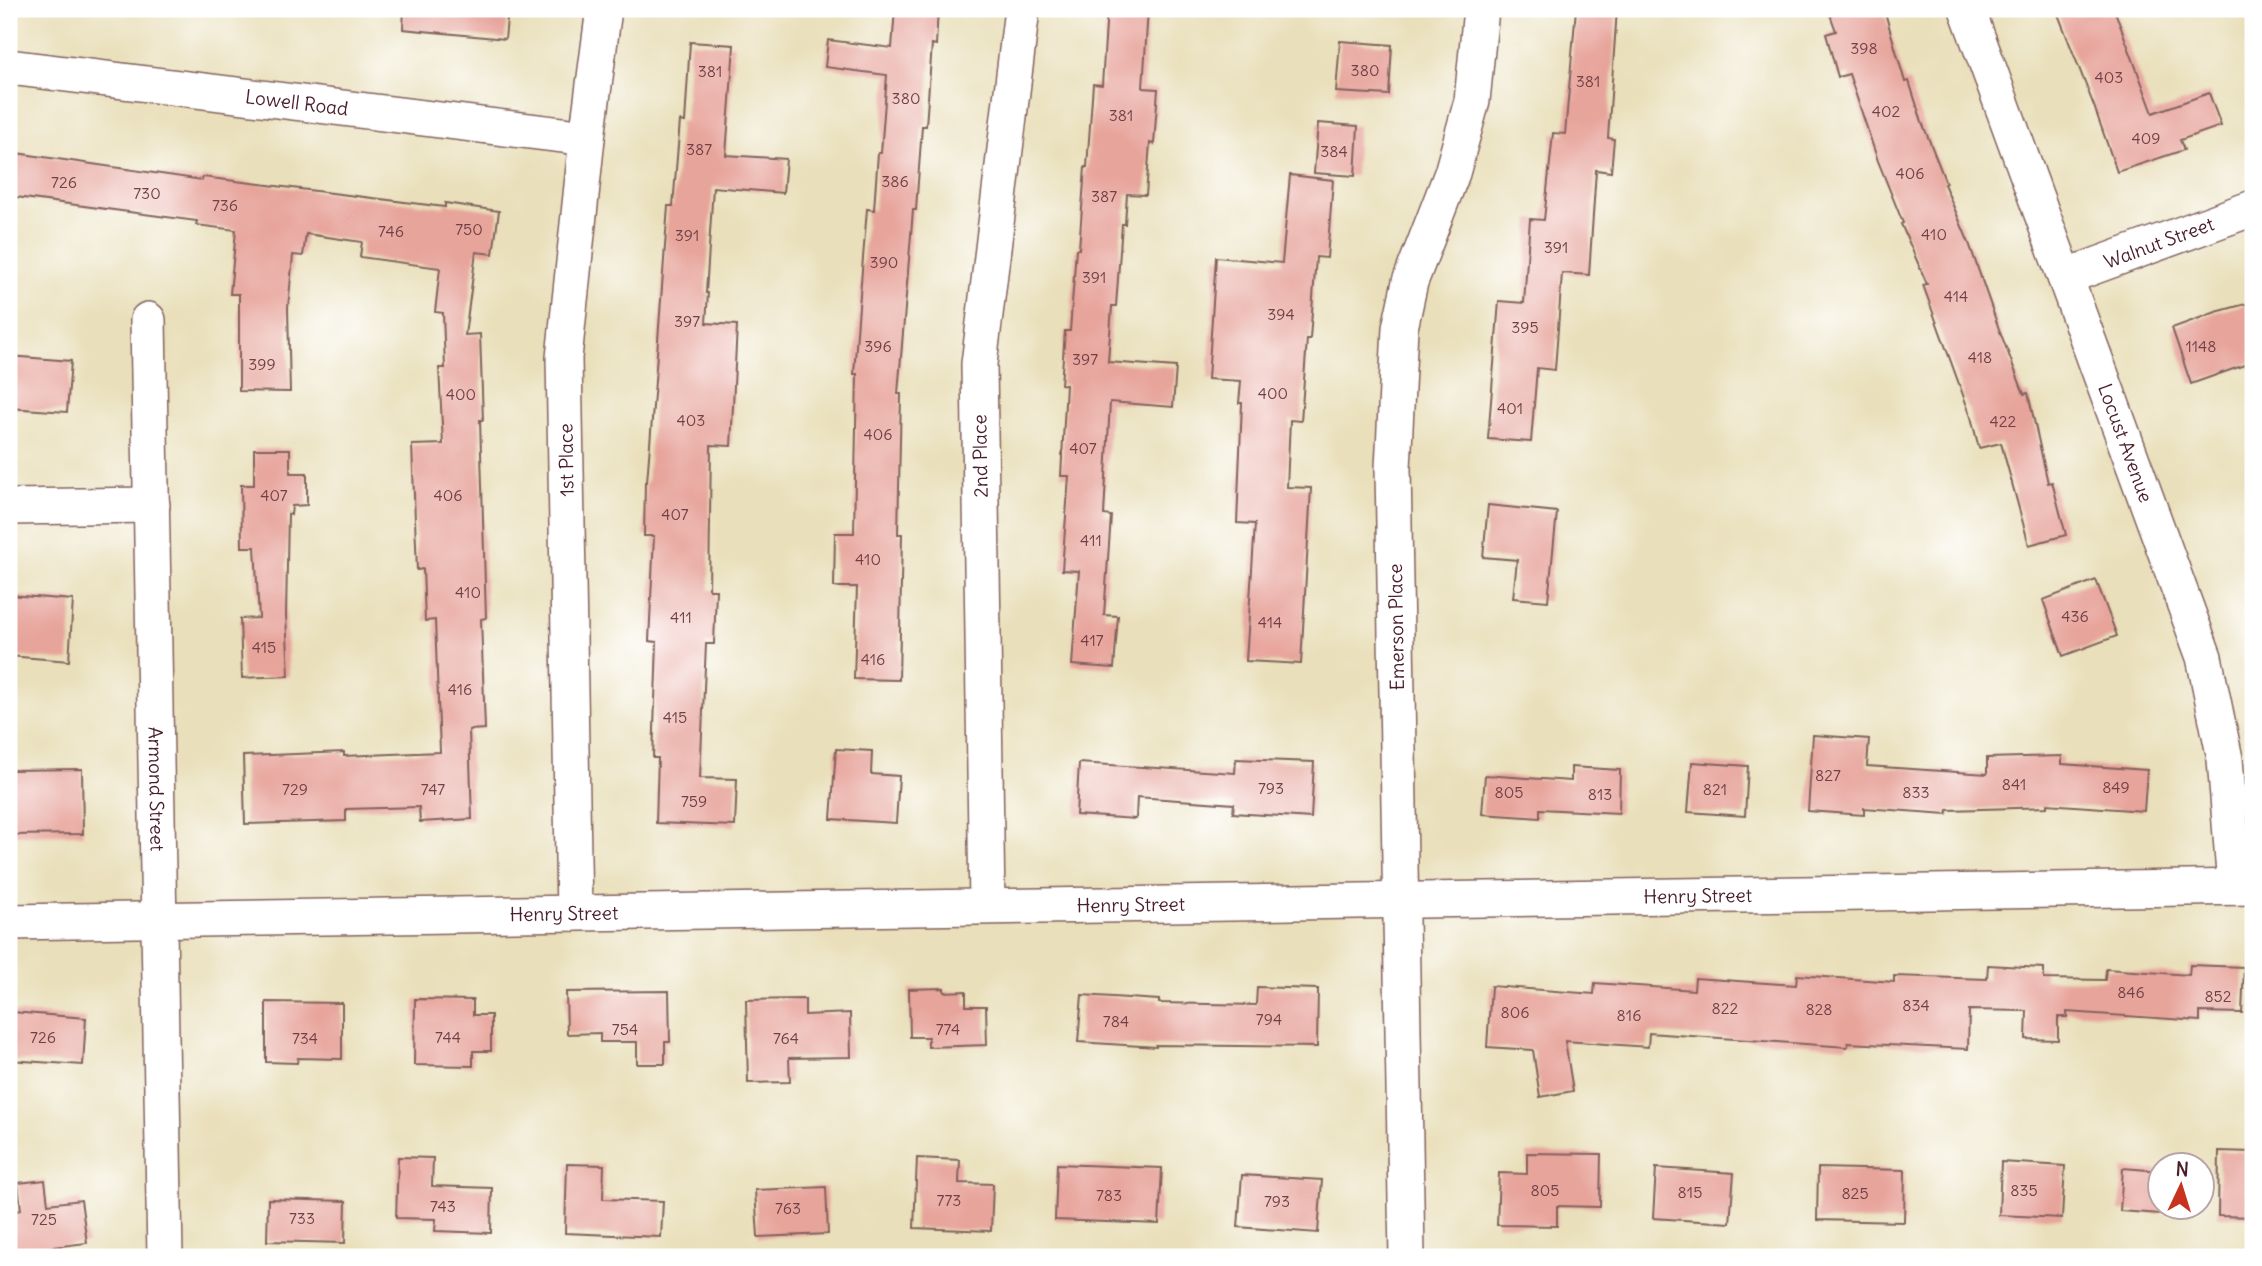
<svg xmlns="http://www.w3.org/2000/svg" width="2262" height="1266" viewBox="0 0 2262 1266" font-family="Delius,sans-serif">
<style>
.building{fill:#e7a49b}
.lines{fill:none;stroke-linecap:round;stroke-linejoin:round}
.street-casing{stroke:#82625d;stroke-width:38}
.street{stroke:#fff;stroke-width:35}
.labels{text-anchor:middle;stroke-width:7;stroke-linejoin:round;paint-order:stroke}
.number-label{font-size:16px;fill:#714047}
.street-label{font-size:19px;fill:#4a1f2b;stroke:#fff}
</style>
<rect width="100%" height="100%" fill="#fff"/>
<filter id="ink" filterUnits="userSpaceOnUse"><feTurbulence type="fractalNoise" baseFrequency=".0143" numOctaves="2"/><feDisplacementMap in="SourceGraphic" scale="14" xChannelSelector="R" yChannelSelector="G"/><feConvolveMatrix kernelMatrix="1 2 1 2 8 2 1 2 1" color-interpolation-filters="sRGB"/></filter>
<filter id="wash" filterUnits="userSpaceOnUse"><feTurbulence type="fractalNoise" baseFrequency=".00686" numOctaves="4" result="noise"/><feDisplacementMap in="SourceGraphic" scale="28" xChannelSelector="R" yChannelSelector="G"/><feGaussianBlur stdDeviation="1.57" result="paint"/><feColorMatrix in="noise" values="0 0 0 0 0 0 0 0 0 0 0 0 0 0 0 0 0 1.4 0 .05"/><feComposite in="paint" operator="in"/></filter>
<g filter="url(#wash)">
<rect width="100%" height="100%" fill="#e9dfba"/>
<g id="blocks">
<path class="building" d="M404,9H508L505,39L403,29Z
M895,9H938L936,45L932,44L926,126H922L916,210H913L898,394H901L898,534H902L899,680L854,679L857,587H834L835,533H854L857,374H854L858,319L867,209L874,210L878,153H881L887,75L825,67L828,40L892,48Z
M1107,9H1148L1143,88L1158,89L1154,144L1150,143L1146,195L1127,194L1125,224H1122L1116,306H1112L1108,362L1176,367L1173,407L1110,402L1104,515L1111,516L1104,615L1118,616L1114,668L1072,665L1079,571L1062,570L1069,476H1061L1066,385L1061,384L1065,331H1070L1076,249H1079L1085,167H1087L1093,84L1102,85Z
M1576,9H1617L1608,138L1614,139L1611,172L1596,170L1589,275L1562,273L1555,370L1537,368L1531,442L1488,439L1499,301L1524,303L1530,219L1544,220L1553,133L1565,134Z
M1828,9H1884L1905,82L1909,81L1922,122L1946,183L1944,184L1969,243L1999,329L2024,394L2028,393L2048,483L2052,482L2066,535L2029,545L2001,443L1979,448L1971,417L1923,285L1927,284L1901,224L1903,223L1878,161L1849,74L1838,77L1826,34L1836,31Z
M2056,9H2114L2153,113L2209,93L2221,126L2180,140L2184,150L2117,172L2094,106Z
M1340,41L1392,45L1389,95L1336,92Z
M690,42L734,45L726,155L786,159L783,193L713,187L706,293H708L706,323L737,325L731,446L711,445L709,590H716L714,644H706L700,778L737,779L735,826L656,823L658,758H653L657,642L649,641L654,536H644L645,482H647L654,394L668,206H673L680,121L685,122Z
M1318,123L1358,126L1355,176L1314,173Z
M9,152L202,180L203,177L445,207V203L499,211L493,254L476,252L465,335L480,334L483,420H480L486,618L481,619L485,729L469,730L472,819L420,822L419,807L346,809V821L245,824L243,756L344,752V756L440,752L435,620L425,621L423,569L417,570L412,445L443,444L439,368H445L443,313L435,312L440,268L360,257L362,242L306,234L303,256L293,255L288,308L290,392L239,391V294H230L236,230L196,225L197,221L9,196Z
M1290,175L1333,180L1327,258L1316,257L1310,339H1307L1301,421L1290,420L1287,487L1311,488L1301,664L1246,661L1255,524L1237,523L1242,403H1239L1241,381L1208,379L1216,257L1282,263Z
M2253,302V362L2191,384L2172,328L2216,312Z
M9,356L71,361L67,412L9,408Z
M254,449H290V473H307V505L292,506L291,515L288,514L286,615L289,676L242,678L240,619L259,618L255,547H242L241,485H254Z
M1488,505L1557,512L1548,601L1513,598L1517,560L1483,557Z
M2096,580L2117,636L2063,656L2043,600Z
M9,595L73,600L69,661L9,656Z
M1813,735L1869,739L1867,766L1987,774V758L2062,756V764L2147,770L2144,811L2047,804V807L1948,810L1947,814L1864,808V815L1808,811Z
M836,749L872,751L871,774L899,776L896,823L831,819Z
M1236,759L1314,762L1311,818L1233,813L1234,804L1137,797L1136,819L1076,815L1079,763L1235,773Z
M1692,762L1748,766L1745,816L1688,812Z
M1571,767L1620,770L1619,813L1540,809V818L1482,814L1485,775L1571,781Z
M82,769L83,834L9,835V770Z
M1988,965L2044,968V979L2105,980L2106,969L2189,975L2190,965L2244,967L2242,1013L2200,1012V1021L2067,1012V1017H2058V1040L2026,1039L2027,1011L1969,1010L1968,1049L1848,1043L1847,1047L1649,1033L1648,1047L1565,1041L1573,1091L1540,1097L1533,1050L1487,1047L1491,986L1594,994L1595,983L1694,990L1695,978L1796,985L1797,975L1894,982V976L1987,979Z
M1257,987L1318,989L1317,1047L1156,1045V1047L1078,1042L1082,995L1159,1000V1003L1256,1005Z
M944,988V992L966,991V1006H986L987,1045L928,1047V1037H910L909,989Z
M669,991L670,1042H665V1064H637V1042H600V1033L567,1034L566,992Z
M415,999L473,1000V1015H491V1051H473V1066L414,1065Z
M805,999V1015L850,1013L851,1057L789,1058L790,1082L748,1083L746,1000Z
M266,1002L342,1003V1059L298,1058L297,1063L266,1062Z
M12,1012L86,1018L83,1065L9,1060Z
M2219,1151L2253,1152V1217L2218,1216Z
M1527,1153L1601,1154L1600,1207L1557,1206V1226L1497,1225L1499,1173L1527,1174Z
M398,1157L433,1158L432,1186L492,1188L491,1233L435,1231L436,1219L396,1218Z
M917,1158L960,1160L959,1183L993,1184L991,1231L914,1228Z
M2001,1162L2065,1166L2062,1218L1999,1215Z
M567,1164L604,1165L603,1199L663,1201L661,1237L565,1233Z
M1057,1164L1162,1168L1159,1224L1055,1220Z
M1656,1168L1734,1173L1730,1223L1653,1218Z
M1818,1168L1905,1170L1904,1222L1817,1220Z
M2123,1168L2160,1171V1214L2120,1211Z
M1242,1175L1322,1180L1318,1233L1238,1227Z
M45,1180L48,1204L81,1200L87,1243L11,1252L9,1212L21,1210L18,1183Z
M826,1187L828,1234L758,1237L755,1190Z
M268,1199L346,1201L345,1243L267,1241Z"/>
</g>
</g>
<g filter="url(#ink)">
<use href="#blocks" fill-opacity="0" stroke="#82625d" stroke-width="2"/>
<g class="lines">
<g class="street-casing">
<g id="street">
<path id="s1" d="M1967,9L2204,657L2225,759L2235,887"/>
<path id="s2" d="M9,67L587,138"/>
<path id="s3" d="M2065,277L2253,208"/>
<path id="s4" d="M148,320L165,1257"/>
<path d="M9,507L152,505"/>
<path d="M987,906L979,364L1022,9"/>
<path d="M574,913L564,358L587,138L604,9"/>
<path id="s5" d="M9,922L2253,887"/>
<path d="M1407,1257L1393,468L1400,328L1410,282L1452,173L1472,101L1481,9"/>
</g>
</g>
<use href="#street" class="street"/>
</g>
</g>
<g class="labels">
<g class="number-label">
<text x="1864" y="54">398</text>
<text x="1365" y="76">380</text>
<text x="710" y="77">381</text>
<text x="2109" y="83">403</text>
<text x="1588" y="87">381</text>
<text x="906" y="104">380</text>
<text x="1886" y="117">402</text>
<text x="1121" y="121">381</text>
<text x="2146" y="144">409</text>
<text x="699" y="155">387</text>
<text x="1334" y="157">384</text>
<text x="1910" y="179">406</text>
<text x="895" y="187">386</text>
<text x="64" y="188">726</text>
<text x="147" y="199">730</text>
<text x="1104" y="202">387</text>
<text x="225" y="211">736</text>
<text x="469" y="235">750</text>
<text x="391" y="237">746</text>
<text x="1934" y="240">410</text>
<text x="687" y="241">391</text>
<text x="1556" y="253">391</text>
<text x="884" y="268">390</text>
<text x="1094" y="283">391</text>
<text x="1956" y="302">414</text>
<text x="1281" y="320">394</text>
<text x="687" y="327">397</text>
<text x="1525" y="333">395</text>
<text x="878" y="352">396</text>
<text x="2201" y="352">1148</text>
<text x="1980" y="363">418</text>
<text x="1085" y="365">397</text>
<text x="262" y="370">399</text>
<text x="1273" y="399">400</text>
<text x="461" y="400">400</text>
<text x="1510" y="414">401</text>
<text x="691" y="426">403</text>
<text x="2003" y="427">422</text>
<text x="878" y="440">406</text>
<text x="1083" y="454">407</text>
<text x="274" y="501">407</text>
<text x="448" y="501">406</text>
<text x="675" y="520">407</text>
<text x="1091" y="546">411</text>
<text x="868" y="565">410</text>
<text x="468" y="598">410</text>
<text x="2075" y="622">436</text>
<text x="681" y="623">411</text>
<text x="1270" y="628">414</text>
<text x="1092" y="646">417</text>
<text x="264" y="653">415</text>
<text x="873" y="665">416</text>
<text x="460" y="695">416</text>
<text x="675" y="723">415</text>
<text x="1828" y="781">827</text>
<text x="2014" y="790">841</text>
<text x="2116" y="793">849</text>
<text x="1271" y="794">793</text>
<text x="295" y="795">729</text>
<text x="433" y="795">747</text>
<text x="1715" y="795">821</text>
<text x="1509" y="798">805</text>
<text x="1916" y="798">833</text>
<text x="1600" y="800">813</text>
<text x="694" y="807">759</text>
<text x="2131" y="998">846</text>
<text x="2218" y="1002">852</text>
<text x="1916" y="1011">834</text>
<text x="1725" y="1014">822</text>
<text x="1819" y="1015">828</text>
<text x="1515" y="1018">806</text>
<text x="1629" y="1021">816</text>
<text x="1269" y="1025">794</text>
<text x="1116" y="1027">784</text>
<text x="625" y="1035">754</text>
<text x="948" y="1035">774</text>
<text x="43" y="1043">726</text>
<text x="448" y="1043">744</text>
<text x="305" y="1044">734</text>
<text x="786" y="1044">764</text>
<text x="1545" y="1196">805</text>
<text x="2024" y="1196">835</text>
<text x="1690" y="1198">815</text>
<text x="1855" y="1199">825</text>
<text x="1109" y="1201">783</text>
<text x="949" y="1206">773</text>
<text x="1277" y="1207">793</text>
<text x="443" y="1212">743</text>
<text x="788" y="1214">763</text>
<text x="302" y="1224">733</text>
<text x="44" y="1225">725</text>
</g>
<g class="street-label">
<text dy="7" stroke="none"><textPath href="#s2" startOffset="290">Lowell Road</textPath></text>
<text dy="7" stroke="none"><textPath href="#s3" startOffset="100">Walnut Street</textPath></text>
<text dy="7" stroke="none"><textPath href="#s1" startOffset="462">Locust Avenue</textPath></text>
<text transform="translate(980 456) rotate(-91)" y="7">2nd Place</text>
<text transform="translate(566 460) rotate(-91)" y="7">1st Place</text>
<text transform="translate(1396 627) rotate(-91)" y="7">Emerson Place</text>
<text dy="7" stroke="none"><textPath href="#s4" startOffset="469">Armond Street</textPath></text>
<text dy="7" stroke="none"><textPath href="#s5" startOffset="1689">Henry Street</textPath></text>
<text dy="7" stroke="none"><textPath href="#s5" startOffset="1122">Henry Street</textPath></text>
<text dy="7" stroke="none"><textPath href="#s5" startOffset="555">Henry Street</textPath></text>
</g>
</g>
<rect width="2262" height="1266" fill="none" stroke="#fff" stroke-width="35"/>
<g transform="translate(2181 1186) rotate(4)"><circle r="33" fill="#ffffff" stroke="#b7a5aa" stroke-width="2"/>
<path d="M0-5L12 26L0 18L-12 26Z" fill="#c8321e"/>
<text y="-10" font-size="19" font-weight="bold" text-anchor="middle" fill="#4a1f2b">N</text>
</g>
</svg>
